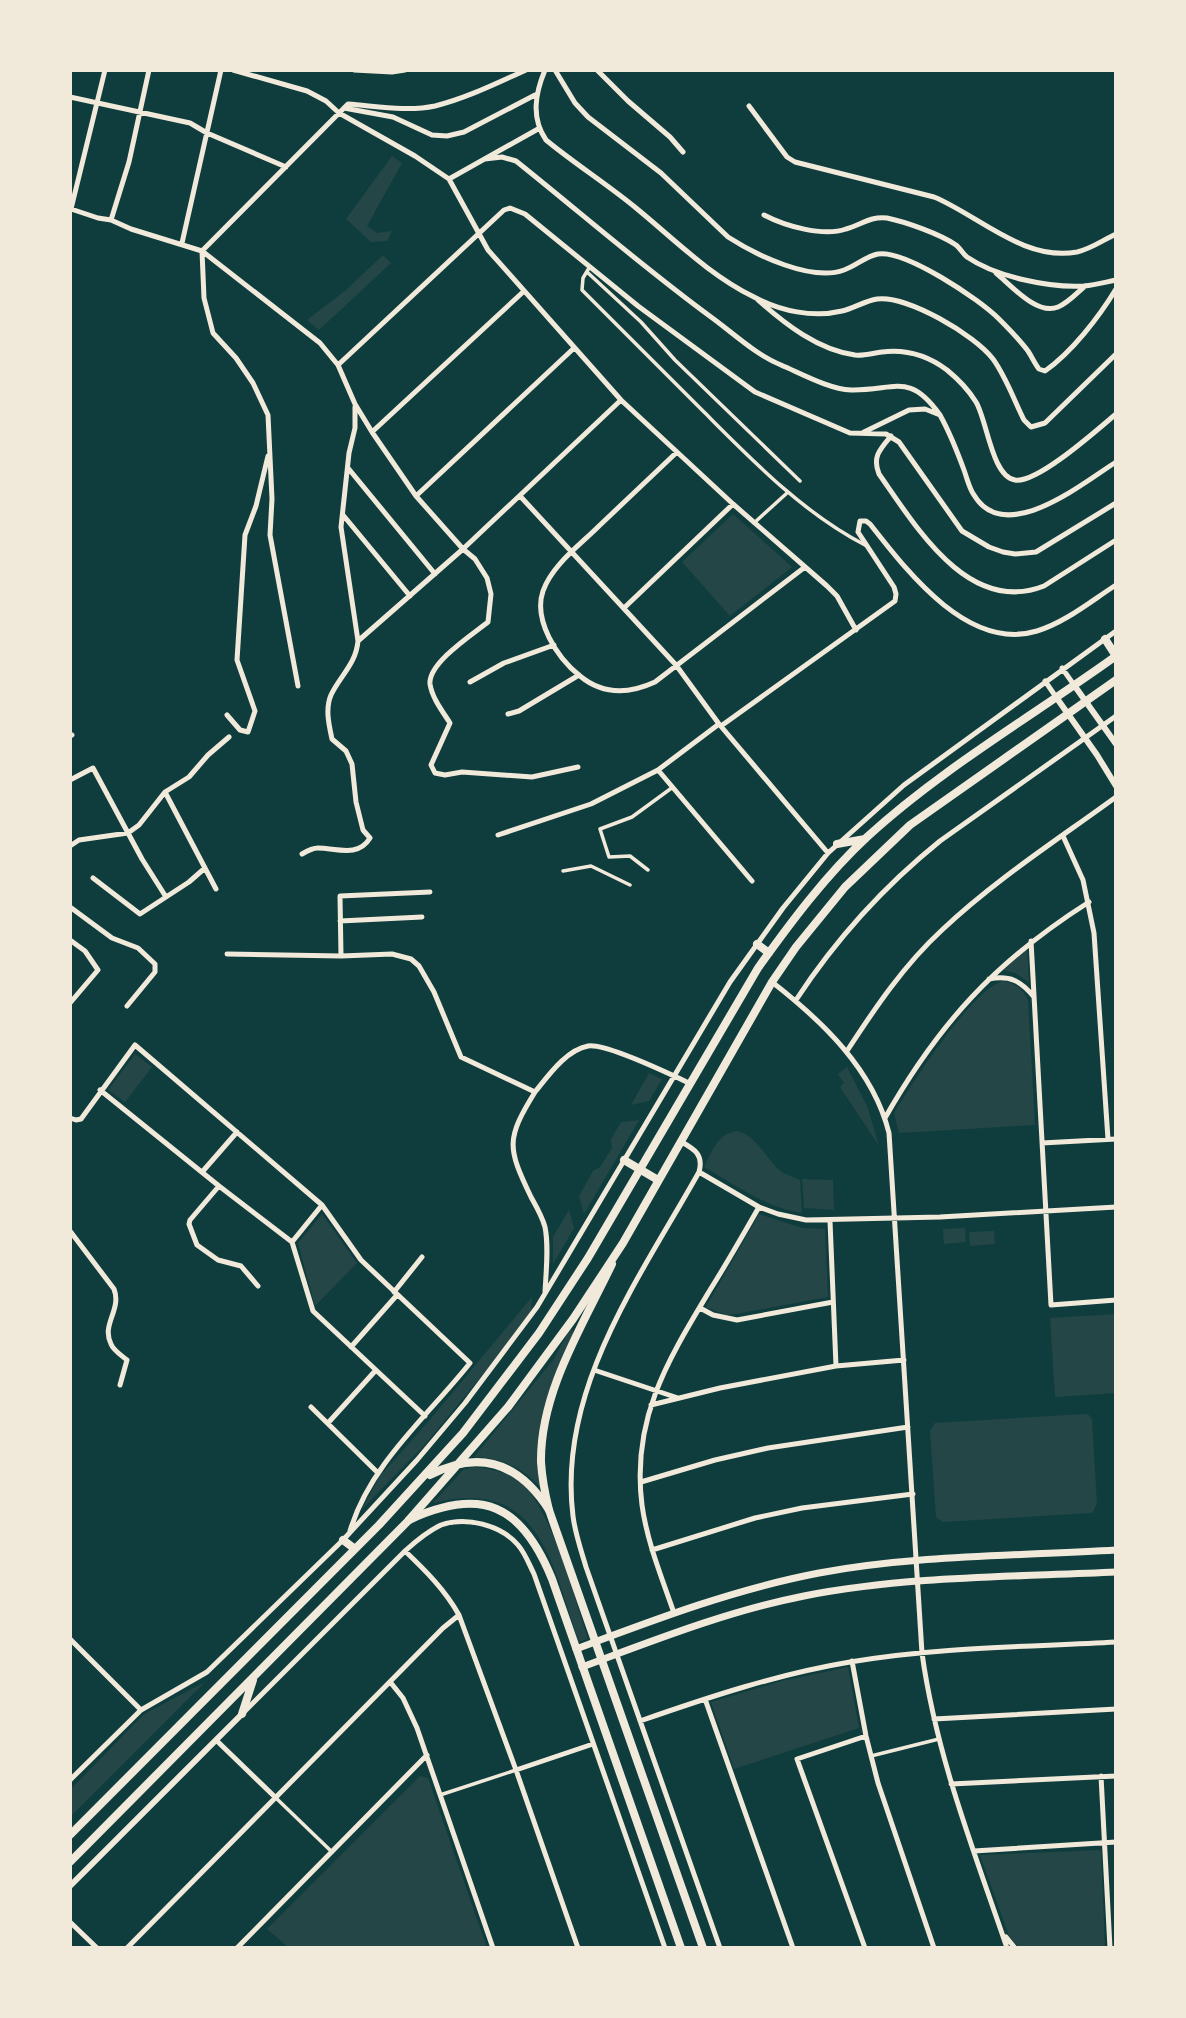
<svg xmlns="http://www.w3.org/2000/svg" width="1186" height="2018" viewBox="0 0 1186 2018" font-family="'Archivo Narrow',sans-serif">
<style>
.green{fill:#244646}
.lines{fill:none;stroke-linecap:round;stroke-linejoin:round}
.pedestrian{stroke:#f1e9da;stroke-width:3.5}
.minor{stroke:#f1e9da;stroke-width:5}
.tertiary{stroke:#f1e9da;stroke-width:6}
.secondary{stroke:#f1e9da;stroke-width:7}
.primary{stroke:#f1e9da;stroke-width:8}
.trunk{stroke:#f1e9da;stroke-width:8}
</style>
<rect width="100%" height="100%" fill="#0f3d3e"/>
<path class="green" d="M392,156L402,163L367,226L377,233L392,231L387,241L371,242L346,219Z
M383,255L391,263L319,330L307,320L346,290Z
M733,514L792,567L730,616L682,562Z
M1027,948L1029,982L1015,973L1002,970Z
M1004,981C1017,984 1022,989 1028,1000L1035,1125L899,1133L894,1113C911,1085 974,986 1004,981Z
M135,1054L152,1067L125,1102L108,1090Z
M847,1067L868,1108L879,1146L840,1087L844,1083L838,1074Z
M649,1073L662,1079L649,1101L631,1105Z
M639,1120L584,1214L579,1196L593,1171L600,1167L612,1148L611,1139L621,1122Z
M737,1131C758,1137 765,1157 779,1170C785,1175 794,1177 800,1180L802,1213C765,1207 735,1185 704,1167C712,1151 717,1134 737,1131Z
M802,1179L833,1180L834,1210L804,1208Z
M569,1210L574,1228L553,1264V1237Z
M322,1214L357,1263L315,1306L298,1243Z
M759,1214L802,1228L825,1229L828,1297L736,1314L726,1315L706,1307Z
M965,1228L966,1242L944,1244L943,1229Z
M994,1231L995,1244L970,1246L969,1232Z
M532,1297L531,1311L485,1372L422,1448L362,1509L380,1476L428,1422Z
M1116,1314V1393L1055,1397L1050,1318Z
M570,1329L573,1331V1337C548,1385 530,1433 540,1487C521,1466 501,1458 474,1457L554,1359Z
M1084,1414L1089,1415L1092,1420L1097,1504L1092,1513L943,1522L936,1517L930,1431L935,1423Z
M476,1467C490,1469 506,1472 518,1480C550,1503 575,1600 588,1639L579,1642C551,1564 541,1476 433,1503L464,1469Z
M848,1667L859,1728L734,1769L711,1702L782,1681Z
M205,1682L70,1817V1790L144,1714Z
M420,1776L428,1778L487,1948H289L267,1929Z
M1101,1850L1105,1948H1019L1009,1936L980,1855Z"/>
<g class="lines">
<path class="pedestrian" d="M589,268L583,278L582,290C623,331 663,371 704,412C753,461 803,513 865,545
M587,272L641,322L675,360L800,481
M754,523L787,493
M648,870L630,856L609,857L600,829L632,817L673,787
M563,871L591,866L630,885
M871,1756L939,1739
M440,1795L516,1770
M276,1798L332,1852"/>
<path class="minor" d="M233,70L307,91L326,101L339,113L415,156L449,179L488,250L621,400L733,504L827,586L837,596L856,630
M354,70L392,72L405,70
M545,70C535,94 531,118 546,140C575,164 607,184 636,208C674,239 709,275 754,297C780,311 813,318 842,311C854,308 865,301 877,299C907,295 975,335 993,359C1006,377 1014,400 1024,420L1031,427L1045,423L1116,354
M555,70L575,103L588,117L661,173L728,237C756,255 811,282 844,270C856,266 866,256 878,254C906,250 979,299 999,319C1009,329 1020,340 1028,351C1032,357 1035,364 1039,369L1045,371C1072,352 1099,317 1116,289
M597,70L628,101L670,137L683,152
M70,97L190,123L207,133L286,167
M749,106L787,157L795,162L934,197C978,215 1024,262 1077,252C1091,249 1103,240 1116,234
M344,108L393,117L432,135L447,136L464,132L535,95
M485,159L502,157L516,161C581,213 644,268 711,317C733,333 756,355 781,365C802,374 829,389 851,390C895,391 909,371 940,415
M449,179L538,129
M71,209L105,70
M70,211L71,209L98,218L111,220L131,229L202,251L320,343L338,365L355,404L372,432L416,496L463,549L475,559L487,578L491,594L488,622C473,634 428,663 430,684C432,698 443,712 450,723L431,765L435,773L445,775L462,772L532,777L578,767
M764,215C785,226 823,237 846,229C861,225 870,216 887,218C906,222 940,234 956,245C960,248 963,254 967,257C996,277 1050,288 1084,286C1095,285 1106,282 1116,280
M111,220L129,162L149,70
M182,243L221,70
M996,273C1011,285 1037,316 1058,307C1068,303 1077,293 1085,286
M758,300C785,324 818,350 855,355C864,356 873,353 882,352C906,349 927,355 947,370C958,379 968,389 976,402C987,420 992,477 1015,480C1037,484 1098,429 1116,414
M338,365L504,210L510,208L525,214L638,306L755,392L850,433L886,434L899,442L962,531L989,547L1003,552L1015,554L1036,552L1116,503
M372,432L523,292
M864,432L909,410L925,409L940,415C950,433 957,451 964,470C967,478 969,488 974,495C1005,547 1083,483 1116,462
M891,436C880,449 872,457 879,474C915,525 968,616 1044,586L1116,540
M677,452C651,477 625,501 599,526C580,545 552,565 543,591C533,620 557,658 580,676C603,695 629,694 655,682L805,567
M348,468L435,574
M416,496L573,349
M520,496L676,665L719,724L828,853
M343,515L410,596
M624,608L733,504
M358,641L463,549L621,400
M1062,668L1074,685
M1045,681L1056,697
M470,682L504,663L554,645
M298,686L270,535L272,499L268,415L253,383L236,358L213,333L204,298L202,251L348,104C376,106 407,112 435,106C467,98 497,83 526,70
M508,714L519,711L579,675
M227,715L240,730L248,732L255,711L237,660L245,535L256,506L268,456
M721,726L895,601L896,594L894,587L858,532L860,521H866L870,524C907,571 968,652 1037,631C1066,622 1091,601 1116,585
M70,736L72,735
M658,770L752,881
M70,780L93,768L142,859L166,897
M165,792L216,889
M498,835L591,804L658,770L719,724
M1063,836L1083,880L1094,933L1108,1139
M70,846L79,840L128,833L139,825L165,792L189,777L208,755L229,737
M302,854C307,851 312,848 318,848C336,848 358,858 370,838L363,830L356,802L352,764L346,751L332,739C329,725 325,709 331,695C340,676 356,664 358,641L341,527L349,453L355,428V407
M93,878L140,914L189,882L205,868
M70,907L112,938L138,948L155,964V972L127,1006
M340,921L422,917
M70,940L85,951L98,970L70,1003
M1031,941L1051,1305L1116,1300
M227,954L341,956L392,954L411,959L419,966L434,992L461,1057L535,1092C548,1076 566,1050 588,1046C606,1043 672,1075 691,1084
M341,956L340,896L430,892
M989,979C1010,975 1021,981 1034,997
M772,982C822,1021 873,1069 889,1133L922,1653C936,1755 974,1851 1007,1948
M796,1000C836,939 883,887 940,841L1116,716
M847,1051C875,1008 904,965 942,930C995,880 1057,840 1116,797
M100,1090L219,1186L292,1242L313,1311L425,1416
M535,1092C506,1139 507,1147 531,1197C536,1206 542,1216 545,1227C549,1247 546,1271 545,1292
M70,1118L76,1120L81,1119L135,1045L322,1205L361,1260L470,1363C427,1417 370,1464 350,1531
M885,1118C939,1023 996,961 1089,902
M680,1141C694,1149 704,1154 699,1172C641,1276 557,1389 573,1516C575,1533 581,1550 586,1567L720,1948
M1042,1143L1116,1139
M203,1171L237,1132
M699,1172L759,1207L778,1214L806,1220L940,1217L1116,1207
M219,1186L190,1220L189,1224L197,1245L218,1260L241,1266L258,1286
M830,1221L836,1366
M70,1231L114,1289C122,1310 101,1324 111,1344C113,1350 122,1356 127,1360L120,1385
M292,1242L322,1205
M394,1292L422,1257
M700,1308L713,1315L737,1320L833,1302
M351,1347L397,1295
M594,1370L678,1398
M651,1405L720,1388L836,1366L904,1360
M311,1407L377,1472
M328,1423L376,1370
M641,1482L715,1460L768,1448L908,1427
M652,1550L755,1518L802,1508L913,1494
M405,1551C426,1571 445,1590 459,1615L516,1770L578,1948
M674,1613C662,1578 647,1542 642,1505C631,1419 668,1360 710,1290C727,1263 743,1235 759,1207
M70,1639L141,1710
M852,1661L866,1736L878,1783L934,1948
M391,1683L403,1698L417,1728L493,1948
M705,1699L793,1948
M245,1711L405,1551C416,1541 428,1531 441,1525C466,1516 501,1525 518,1545C525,1553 529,1564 534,1574L665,1948
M934,1719L1116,1709
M640,1721C709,1697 778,1674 850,1662C937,1647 1028,1647 1116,1642
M216,1740L276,1798
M516,1770L593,1744
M1101,1776L1110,1948
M70,1780L141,1710L207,1672L343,1540L417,1460L465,1403L537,1307L730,982L783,908L828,853L904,785L1116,631
M951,1784L1116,1776
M974,1851L1116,1842
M70,1922L97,1948
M1006,1937L1015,1948
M127,1948L443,1628L459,1615
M237,1948L427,1755
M865,1948L797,1759L866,1736"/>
<path class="tertiary" d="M1074,685L1116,744
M1056,697L1097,755L1116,786
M70,1886L242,1714"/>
<path class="secondary" d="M576,1649C656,1619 735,1589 819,1573C917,1555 1017,1556 1116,1550
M582,1667C655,1640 728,1611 804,1596C907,1576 1012,1577 1116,1572"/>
<path class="primary" d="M612,1264C583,1325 540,1392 541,1462C542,1478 545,1494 549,1510L703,1948
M409,1520C482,1486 522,1505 552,1579L681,1948"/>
<path class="trunk" d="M1105,639L1116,656
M837,844L865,839
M757,944L769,953
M624,1160L658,1180
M430,1475C480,1449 519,1463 549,1510
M343,1540L355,1549
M242,1714L253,1680
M70,1835L379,1525L463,1433L539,1333L588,1258L758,968C791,922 826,875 867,837C941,769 1034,715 1116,656
M70,1862L408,1521L508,1407L573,1319L623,1243L772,982L796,947L845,887L910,825L1116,680"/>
</g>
<rect width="1186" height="2018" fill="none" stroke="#f1e9da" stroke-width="144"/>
</svg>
